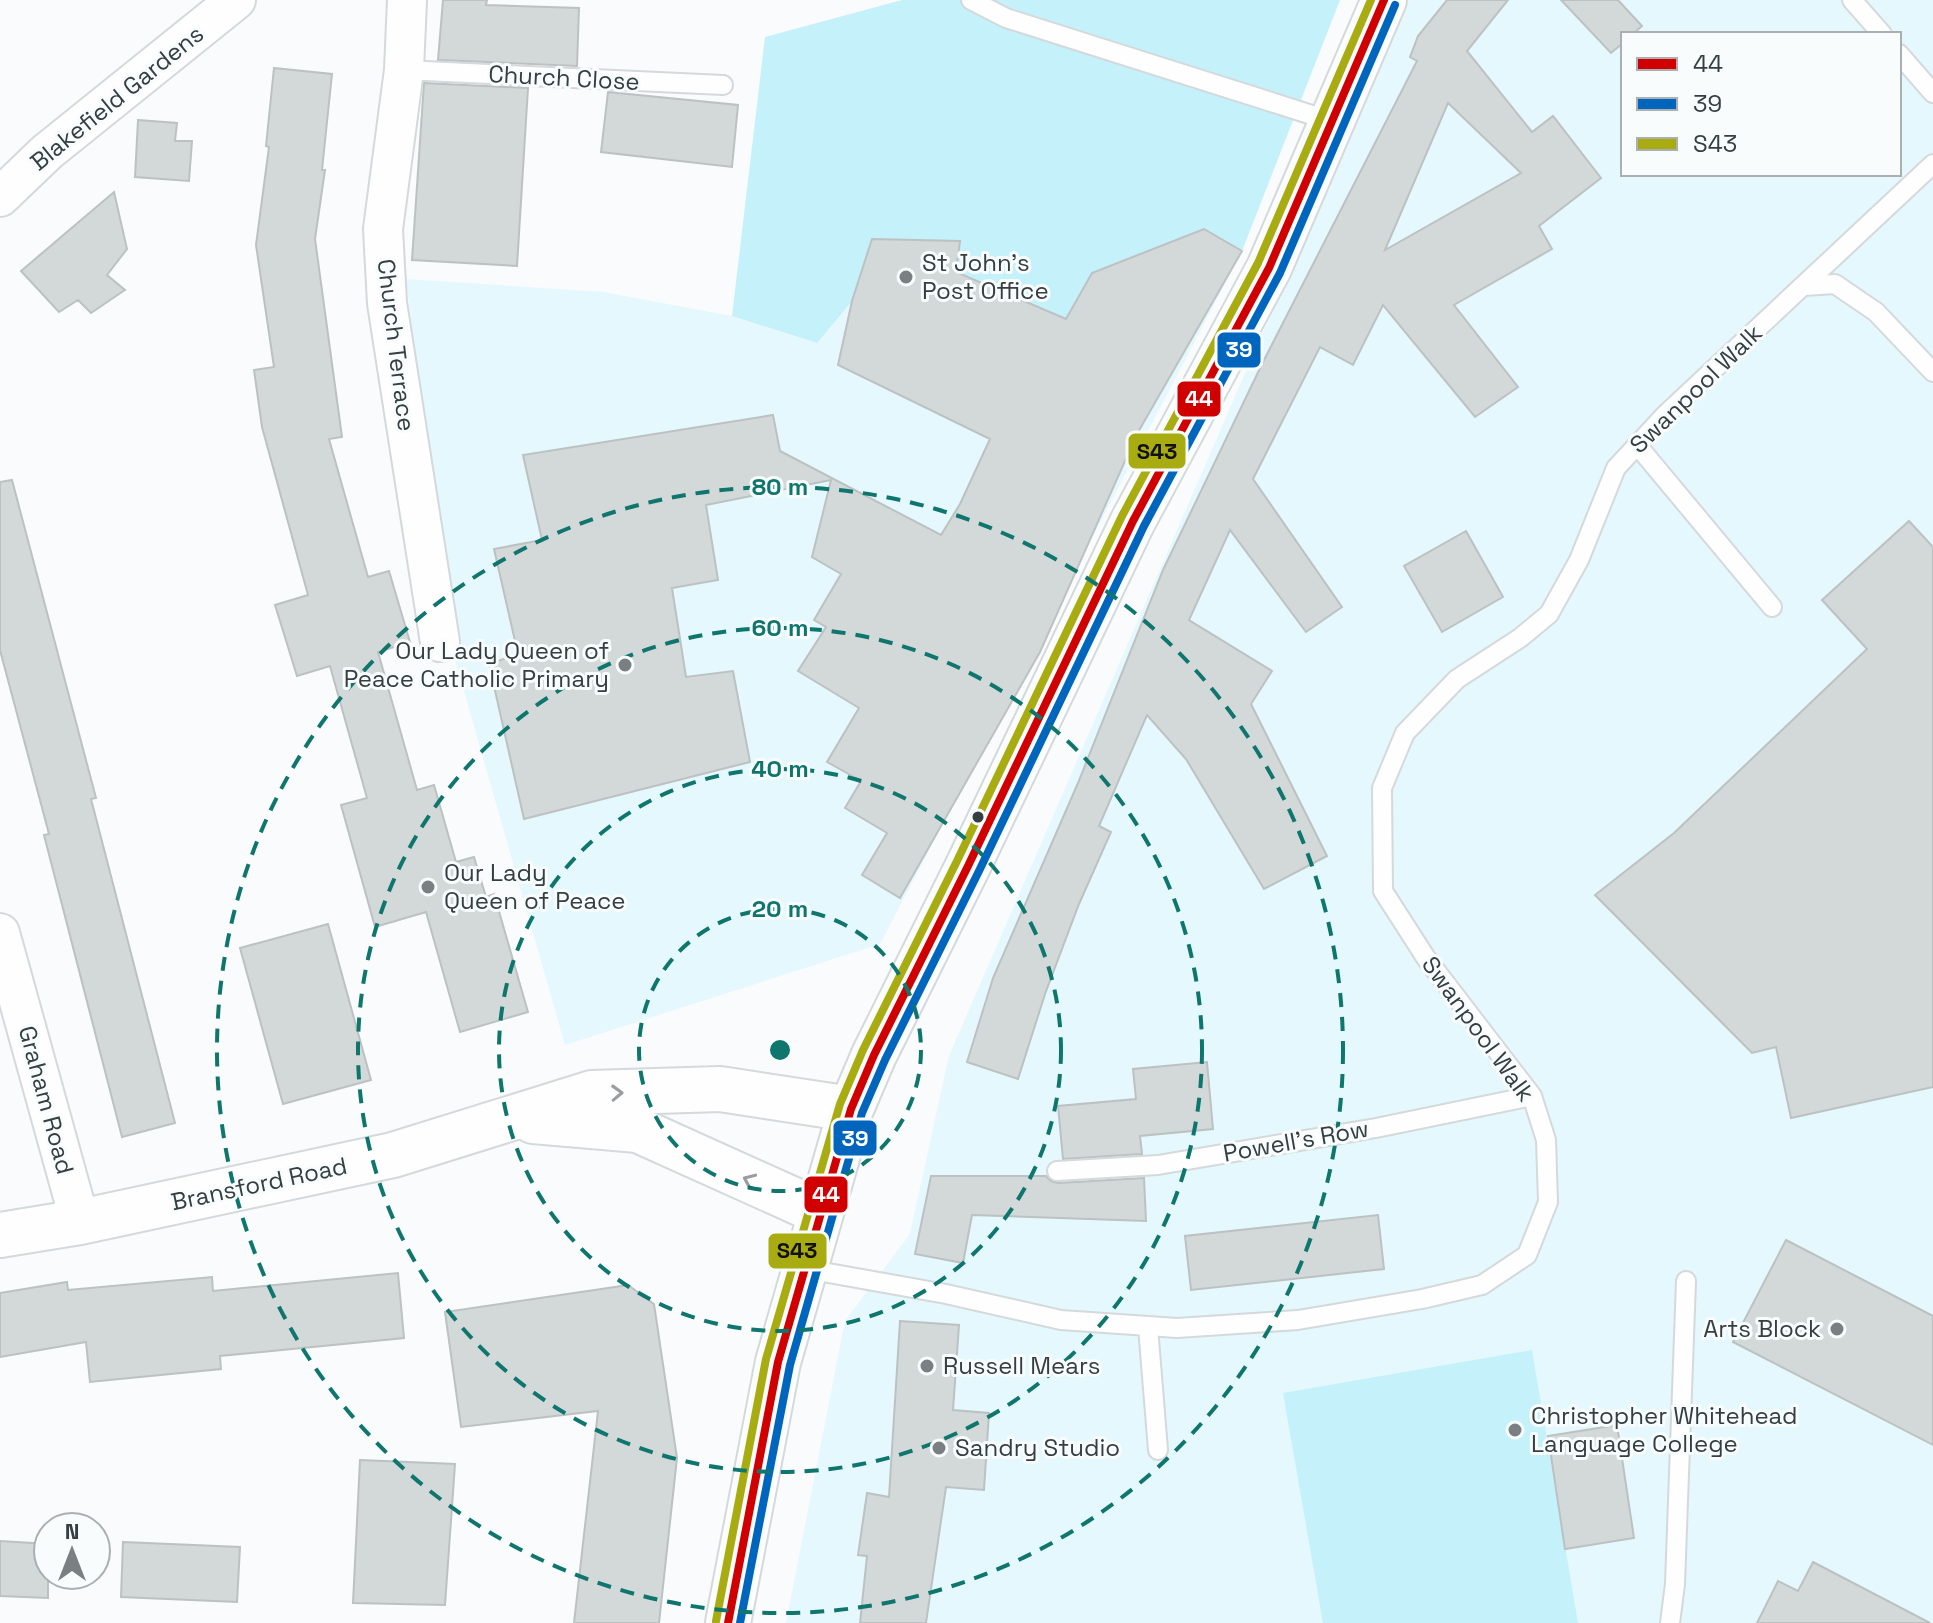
<svg xmlns="http://www.w3.org/2000/svg" width="1933" height="1623" viewBox="0 0 1933 1623" font-family="'Space Grotesk',sans-serif">
<style>
.built{fill:#e5f8fd;fill-rule:evenodd}
.green{fill:#c5f1fa}
.building{fill:#d3d8d9;stroke:#bcc1c2;stroke-width:2;fill-rule:evenodd}
.lines{fill:none;stroke-linecap:round;stroke-linejoin:round}
.lane-casing{stroke:#d4d9db;stroke-width:22}
.street-casing{stroke:#d4d9db;stroke-width:42}
.secondary-casing{stroke:#d4d9db;stroke-width:48}
.lane{stroke:#fefeff;stroke-width:18}
.street{stroke:#fefeff;stroke-width:38}
.secondary{stroke:#fefeff;stroke-width:44}
.bus-1-casing{stroke:#f8fcfd;stroke-width:14}
.bus-2-casing{stroke:#f8fcfd;stroke-width:14}
.bus-3-casing{stroke:#f8fcfd;stroke-width:14}
.bus-1{stroke:#d00000;stroke-width:8}
.bus-2{stroke:#0065bd;stroke-width:8}
.bus-3{stroke:#a9ac10;stroke-width:8}
.oneway{stroke:#9a9ea0}
.ring{fill:none;stroke:#0f766e;stroke-width:4;stroke-dasharray:14 10}
.poi-dot{fill:#7a8082;stroke:#f8fcfd;stroke-width:3}
.bus-dot{fill:#353e40;stroke:#f8fcfd;stroke-width:3}
.labels{text-anchor:middle;stroke-width:6;stroke-linejoin:round;paint-order:stroke}
.street-label{font-size:24px;fill:#353e40;stroke:#f8fcfd}
.poi-label{font-size:24px;fill:#353e40;stroke:#f8fcfd;text-anchor:start}
.centre{fill:#0f766e;stroke:#f8fcfd;stroke-width:4}
.ring-label{font-size:24px;text-anchor:middle;font-weight:bold;fill:#0f766e;stroke:#f8fcfd;stroke-width:6;stroke-linejoin:round;paint-order:stroke}
.line-badge{stroke:#f8fcfd;stroke-width:3}
.badge-label{font-size:22px;text-anchor:middle;font-weight:bold;fill:#fff}
.pale-badge-label{font-size:22px;text-anchor:middle;font-weight:bold;fill:#111}
</style>
<rect width="100%" height="100%" fill="#f9fbfc"/>
<path class="built" d="M1407,0H1933V1623H786L845,1321L910,1234L949,1056ZM1623,34H1899V174H1623Z
M1204,229L1242,251L880,944L565,1045L452,649L406,279L603,292L732,316L816,343L872,239L960,241Z"/>
<path class="green" d="M902,0H1340L1242,251L1203,229L1066,319L956,272L960,241L872,239L852,301L817,343L732,316L765,37Z
M1532,1350L1578,1623H1323L1283,1393Z"/>
<path class="building" d="M443,0H487L486,5L579,8L577,66L438,60Z
M1447,0H1508L1467,51L1532,132L1553,116L1601,178L1539,226L1552,249L1454,305L1518,387L1475,417L1383,305L1353,365L1320,347L1253,479L1342,607L1306,632L1230,530L1189,620L1272,671L1251,704L1327,856L1264,889L1186,759L1147,715L1099,826L1111,832L1079,904L1045,994L1018,1079L967,1062L993,978L1078,783L1163,570L1263,362L1417,61L1410,57L1418,36ZM1448,103L1521,173L1385,250Z
M1561,0H1618L1642,26L1633,34H1623V43L1611,53Z
M274,68L332,74L322,170H325L315,239L342,437L329,439L368,577L389,571L410,642L378,652L417,790L434,785L456,862L474,857L486,897L494,894L528,1012L460,1032L426,912L375,927L341,805L367,798L330,666L297,676L275,605L308,595L262,427L254,370L274,367L256,245L269,147L266,146Z
M424,83L528,88L517,266L412,260Z
M608,92L738,105L732,167L601,152Z
M138,120L177,123L175,141H192L189,181L135,177Z
M114,192L127,249L107,275L125,290L91,313L78,300L59,312L21,271Z
M1204,229L1242,251L1137,434L1040,652L900,898L862,875L887,833L845,808L861,781L827,762L859,708L798,671L826,627L814,620L841,574L812,557L831,480L706,505L718,580L672,588L686,677L733,671L750,762L524,819L489,664L518,654L494,549L542,540L523,455L773,415L780,451L941,535L960,504L990,439L838,365L852,301L872,239L960,241L956,272L1066,319L1092,273Z
M12,480L96,798L91,799L175,1123L122,1137L44,835L49,834L0,650V482Z
M1909,521L1933,547V1087L1791,1118L1776,1047L1752,1053L1595,895L1674,833L1867,649L1822,600Z
M1466,531L1503,597L1442,632L1404,566Z
M328,924L371,1080L283,1104L240,948Z
M1207,1062L1213,1129L1140,1136L1142,1154L1063,1159L1058,1106L1136,1099L1133,1069Z
M931,1176H1046L1051,1181L1058,1183L1144,1178L1146,1221L972,1215L963,1263L915,1254Z
M1378,1215L1384,1269L1191,1290L1185,1236Z
M1786,1240L1933,1316V1445L1733,1342Z
M398,1273L404,1338L220,1356L221,1369L90,1382L86,1342L0,1357V1293L67,1282L68,1290L212,1277L213,1291Z
M628,1285L654,1304L677,1458L659,1623H574L598,1411L461,1427L445,1312Z
M900,1321L959,1325L953,1410L989,1413L984,1490L946,1487L926,1623H860L867,1556L858,1555L867,1493L889,1497Z
M1617,1425L1634,1538L1565,1549L1548,1436Z
M360,1460L455,1464L445,1605L353,1603Z
M0,1541L48,1544V1598L0,1596Z
M123,1542L240,1547L237,1602L121,1597Z
M1813,1562L1930,1623H1757L1778,1581L1798,1591Z"/>
<g class="lines">
<g class="lane-casing">
<path id="lane" d="M971,0L1006,18L1331,121
M1852,0L1882,34
M1899,54L1933,93
M404,70L723,85
M1804,286L1835,284L1876,312L1933,372
M1637,445L1772,607
M1057,1171L1158,1165L1376,1128L1532,1096
M806,1269L946,1294L1061,1320L1177,1328L1298,1320L1422,1299L1482,1285L1527,1255L1548,1202L1546,1140L1532,1096L1426,958L1383,891L1382,788L1405,733L1457,679L1520,638L1549,614L1579,560L1616,468L1665,415L1933,164
M1148,1327L1158,1450
M1670,1623L1675,1584L1686,1281"/>
</g>
<g class="street-casing">
<path id="street" d="M407,0L404,70L383,229L387,303L440,642
M0,197L47,152L236,0
M0,933L80,1222"/>
</g>
<g class="secondary-casing">
<path id="secondary" d="M533,1121L638,1130L820,1212
M0,1235L80,1222L393,1155L592,1093L720,1089L851,1109
M728,1623L778,1362L851,1109L874,1055L968,866L1133,521L1269,268L1384,0"/>
</g>
<use href="#lane" class="lane"/>
<use href="#street" class="street"/>
<use href="#secondary" class="secondary"/>
<g class="bus-1-casing">
<path id="bus-1" d="M728,1623L778,1362L851,1109L874,1055L968,866L1133,521L1269,268L1384,0"/>
</g>
<g class="bus-2-casing">
<path id="bus-2" d="M740,1623L790,1365L862,1113L885,1060L979,871L1144,526L1280,273L1395,5"/>
</g>
<g class="bus-3-casing">
<path id="bus-3" d="M716,1621L766,1359L840,1104L863,1050L957,861L1122,516L1258,263L1371,0"/>
</g>
<use href="#bus-1" class="bus-1"/>
<use href="#bus-2" class="bus-2"/>
<use href="#bus-3" class="bus-3"/>
</g>
<defs><path id="oneway-chevron" d="M-2-3.5L2.5 0L-2 3.5" fill="none" stroke-width="1.6" stroke-linecap="round" stroke-linejoin="round" transform="scale(2)"/></defs>
<g class="oneway">
<use href="#oneway-chevron" transform="translate(617 1093) rotate(-2)"/>
<use href="#oneway-chevron" transform="translate(749 1180) rotate(-156)"/>
</g>
<g class="ring">
<circle cx="780" cy="1050" r="141"/>
<circle cx="780" cy="1050" r="281"/>
<circle cx="780" cy="1050" r="422"/>
<circle cx="780" cy="1050" r="563"/>
</g>
<g class="poi-dot">
<circle cx="906" cy="277" r="8"/>
<circle cx="625" cy="665" r="8"/>
<circle cx="428" cy="887" r="8"/>
<circle cx="1837" cy="1329" r="8"/>
<circle cx="927" cy="1366" r="8"/>
<circle cx="1515" cy="1430" r="8"/>
<circle cx="939" cy="1448" r="8"/>
</g>
<circle class="bus-dot" cx="978" cy="817" r="7"/>
<g class="labels">
<g class="street-label">
<text transform="translate(564 78) rotate(3)" y="8">Church Close</text>
<text transform="translate(117 98) rotate(-39)" y="8">Blakefield Gardens</text>
<text transform="translate(396 345) rotate(83)" y="8">Church Terrace</text>
<text transform="translate(1696 389) rotate(-44)" y="8">Swanpool Walk</text>
<text transform="translate(1478 1029) rotate(54)" y="8">Swanpool Walk</text>
<text transform="translate(46 1100) rotate(75)" y="8">Graham Road</text>
<text transform="translate(1296 1141) rotate(-10)" y="8">Powell's Row</text>
<text transform="translate(259 1184) rotate(-12)" y="8">Bransford Road</text>
</g>
<g class="poi-label">
<text x="922" y="271">St John's<tspan x="922" dy="28">Post Office</tspan></text>
<text x="609" y="659" text-anchor="end">Our Lady Queen of<tspan x="609" dy="28">Peace Catholic Primary</tspan></text>
<text x="444" y="881">Our Lady<tspan x="444" dy="28">Queen of Peace</tspan></text>
<text x="1821" y="1337" text-anchor="end">Arts Block</text>
<text x="943" y="1374">Russell Mears</text>
<text x="1531" y="1424">Christopher Whitehead<tspan x="1531" dy="28">Language College</tspan></text>
<text x="955" y="1456">Sandry Studio</text>
</g>
</g>
<circle cx="780" cy="1050" r="12" class="centre"/>
<g class="ring-label">
<text x="780" y="495">80 m</text>
<text x="780" y="636">60 m</text>
<text x="780" y="777">40 m</text>
<text x="780" y="917">20 m</text>
</g>
<g class="line-badge">
<rect x="1216" y="331" width="46" height="38" rx="8" fill="#0065bd"/>
<rect x="1176" y="380" width="46" height="38" rx="8" fill="#d00000"/>
<rect x="1127" y="432" width="60" height="38" rx="8" fill="#a9ac10"/>
<rect x="832" y="1119" width="46" height="38" rx="8" fill="#0065bd"/>
<rect x="803" y="1175" width="46" height="39" rx="8" fill="#d00000"/>
<rect x="767" y="1232" width="61" height="38" rx="8" fill="#a9ac10"/>
</g>
<g class="badge-label">
<text x="1239" y="357">39</text>
<text x="1199" y="406">44</text>
<text x="855" y="1146">39</text>
<text x="826" y="1202">44</text>
</g>
<g class="pale-badge-label">
<text x="1157" y="459">S43</text>
<text x="797" y="1258">S43</text>
</g>
<rect x="1621" y="32" width="280" height="144" fill="#f8fcfd" stroke="#aab0b1" stroke-width="2"/>
<rect x="1637" y="58" width="40" height="12" fill="#d00000" stroke="#aab0b1" stroke-width="2"/>
<text x="1693" y="72" font-size="24" fill="#353e40">44</text>
<rect x="1637" y="98" width="40" height="12" fill="#0065bd" stroke="#aab0b1" stroke-width="2"/>
<text x="1693" y="112" font-size="24" fill="#353e40">39</text>
<rect x="1637" y="138" width="40" height="12" fill="#a9ac10" stroke="#aab0b1" stroke-width="2"/>
<text x="1693" y="152" font-size="24" fill="#353e40">S43</text>
<g transform="translate(72 1551)"><circle r="38" fill="#f8fcfd" stroke="#aab0b1" stroke-width="2"/>
<path d="M0-6L14 30L0 20L-14 30Z" fill="#7a8082"/>
<text y="-12" font-size="22" font-weight="bold" text-anchor="middle" fill="#353e40">N</text>
</g>
</svg>
